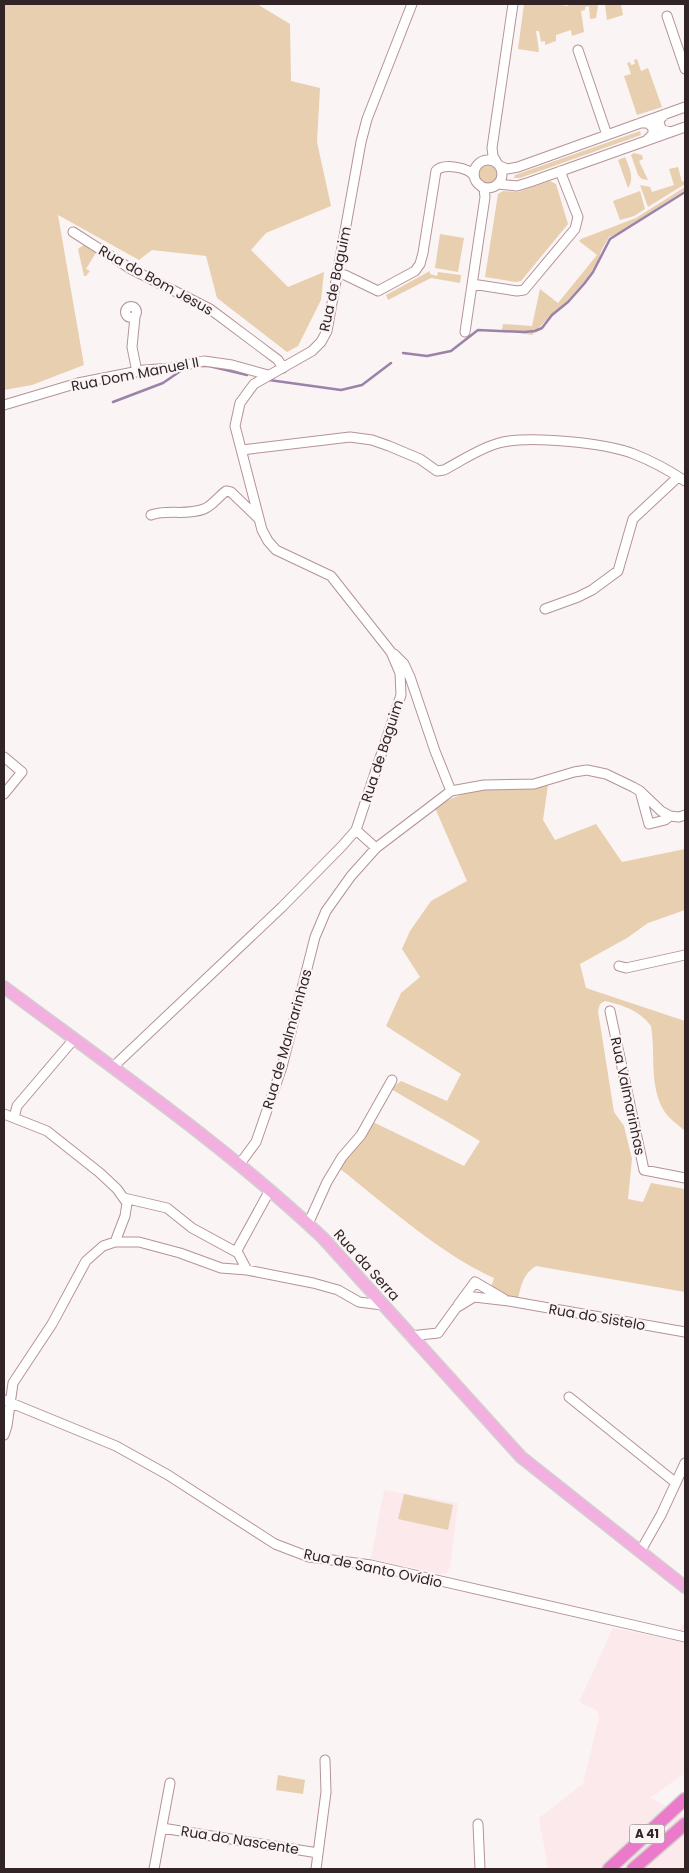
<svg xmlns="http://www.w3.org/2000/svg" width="689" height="1873" viewBox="0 0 689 1873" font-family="Poppins,sans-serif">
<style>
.built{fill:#fce9eb}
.green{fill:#e7cfaf}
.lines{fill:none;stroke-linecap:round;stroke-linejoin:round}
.stream{stroke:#9a82a9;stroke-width:2.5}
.minor-casing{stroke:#b59397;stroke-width:11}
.major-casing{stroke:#d2cfcf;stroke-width:14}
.highway-casing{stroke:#d2cfcf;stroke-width:15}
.minor{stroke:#fff;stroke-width:9}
.major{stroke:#f3afe0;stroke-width:11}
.highway{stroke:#eb7acb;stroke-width:12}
.labels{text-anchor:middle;stroke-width:4.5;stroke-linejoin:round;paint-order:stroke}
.shield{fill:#fbf4f4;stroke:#6e6264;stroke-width:1}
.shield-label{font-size:12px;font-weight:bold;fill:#322426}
.street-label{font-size:14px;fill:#322426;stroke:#fbf4f4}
</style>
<rect width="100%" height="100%" fill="#fbf4f4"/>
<path class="built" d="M384,1490L458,1503L450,1567L447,1573L442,1574L371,1559Z
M685,1620V1773L650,1798L685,1815V1869H548L539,1818L583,1784L599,1718L597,1710L579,1702L613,1628L673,1640Z"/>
<path class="green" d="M4,4H257L290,24L291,81L320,88L317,142L331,206L266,233L251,250L288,287L324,272L321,300L298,346L287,352L217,298L206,256L152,250L139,260L58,215L84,365L32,385L4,390Z
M524,4H553L568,6L569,4H597L598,6L596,18L590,19L589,6L585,7V10L581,11L584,32L572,36L571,30L556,35V41L545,45V41L541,42L539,31H536L539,51L538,52L518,49Z
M605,4H621L623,15L607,20Z
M637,59L641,71L648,68L662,107L637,115L624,76L631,74L627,63L630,62L631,65L635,64L634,60Z
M640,131L641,135L520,178H514L515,175Z
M634,153L642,155L643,159L639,161L648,180L642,179L638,175L631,155Z
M625,157C629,167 635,178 628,188L618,160Z
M478 174a10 10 0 1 1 20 0a10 10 0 1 1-20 0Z
M678,167L682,182L684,181L685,184L648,207L640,185L650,187L652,192L674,185L669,169Z
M550,181L556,184L568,224L521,281L516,282L485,277L498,194L503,191L518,192Z
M685,187V190L619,233L609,237L601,251L598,262L582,285L563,306L553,313L532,335L502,330L503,324L532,326L540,289L558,303L597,255L579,241L581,239L636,218Z
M640,191L645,209L634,216L620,220L613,201Z
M440,234L464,238L458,272L435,268Z
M85,244L97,251L86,269L90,271L86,276H84L78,249Z
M430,271V274L437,276L438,272L461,275L460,283L431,278L388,300L386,295Z
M548,785L543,820L555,840L596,824L622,862L685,849V910L648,923L627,938L580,964L586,988L685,1021V1131C680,1126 672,1121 667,1115C648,1090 656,1055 651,1026C640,1011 623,1005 605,1001L600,1004L598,1011L614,1112L624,1126L632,1159L628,1199L643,1202L651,1183L685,1189V1292L536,1266C523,1274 521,1285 518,1299L506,1297L491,1287L494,1278C440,1254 385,1204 339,1168L373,1122L464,1166L480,1141L391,1089L401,1081L447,1101L461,1074L386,1026L401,993L420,977L402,949L410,931L431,901L467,881L435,808C449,798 471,790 489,788C509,787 529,790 548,785Z
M404,1494L453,1505L448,1530L398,1519Z
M278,1775L305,1780L303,1794L276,1790Z"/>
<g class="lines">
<path class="stream" d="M403,353L427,356L451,351L478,330L524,332L535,331L542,328L552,315L568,302L584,284L593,272L610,239L685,192
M199,366H209L247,375
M269,380L341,390L362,385L391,363
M113,402L163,383L182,370"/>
<g class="minor-casing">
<path id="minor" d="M667,16L685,69
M578,50L607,135
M665,114L660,119L659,123L662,130L671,132
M640,123H648L653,128V134L647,140
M474 174a14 14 0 1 1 28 0a14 14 0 1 1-28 0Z
M497,163L493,156L492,148L513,4
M500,166L507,169L518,167L685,107
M498,184L517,186L530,182L685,127
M73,232L131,269L210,309L278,360L283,368
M339,274L345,275L378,291L415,271L420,264L423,253L436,171C443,163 468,167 474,176
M472,284L517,291L524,290L575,229L578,217L560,171
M125.5 312a5.5 5.5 0 1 1 11 0a5.5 5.5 0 1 1-11 0Z
M135,317L132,347L137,372
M465,332L485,197L484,189L480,185
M4,405L78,383L144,370L172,368L204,361L232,365L268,375
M242,450L350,437L372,440L389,446L420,459L437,471L444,470C461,461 480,448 499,443C528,435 606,443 634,454C652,461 670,471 685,481
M151,515C168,509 186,516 204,509C212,506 218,497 226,491L231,492L258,518
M545,609L578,597L592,590L618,571L633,519L678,477
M394,654L404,664L410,677L435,751L451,791
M4,757L22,772L4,794
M640,791L649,824L665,820L670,816
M356,830L376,848
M619,966L626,968L685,955
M610,1011L644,1170L685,1178
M113,1067L282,907L342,846L356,830L401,695L400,673L391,652L331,576L276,550L268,541L262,530L235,426L240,403L254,384L312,351L321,342L327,331L361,142L367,119L412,4
M4,1114L47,1131L100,1173L117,1189L127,1203L125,1216L115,1242
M14,1118L17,1106L74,1039
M239,1165L256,1142L282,1067L315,937L326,911L351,876L376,848L451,791L484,785L534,784L574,772L587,770L606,774L633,787L640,791L661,811L670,816L679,817L685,815
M124,1198L167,1208L192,1228L238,1253L247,1270
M308,1224L327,1182L342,1157L361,1135L392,1080
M236,1252L270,1190
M458,1305L475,1282L504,1299
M410,1336L438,1333L456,1308L474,1297L509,1301L685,1332
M569,1397L676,1483
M4,1400L116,1446L168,1475L275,1544L309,1557L371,1565L685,1637
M4,1435L7,1426L13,1383L52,1324L86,1261L103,1246L115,1242H139L180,1253L221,1268L247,1270L313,1283L338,1290L359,1302L382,1305
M640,1552L661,1515L685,1463
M478,1824L480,1869
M162,1828L318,1853
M154,1869L170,1783
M316,1869L326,1792L325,1760"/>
</g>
<g class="major-casing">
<path id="major" d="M4,987C111,1067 226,1146 323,1238L521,1457L685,1587"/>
</g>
<g class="highway-casing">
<path id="highway" d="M609,1869L685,1799
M633,1869L685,1824"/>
</g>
<use href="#minor" class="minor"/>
<use href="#major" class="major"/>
<use href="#highway" class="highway"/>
</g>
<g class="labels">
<rect class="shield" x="629.5" y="1824.5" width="35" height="19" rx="4"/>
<g class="shield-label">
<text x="647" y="1838">A 41</text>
</g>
<g class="street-label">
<text transform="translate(335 279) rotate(-78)" y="5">Rua de Baguim</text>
<text transform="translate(156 280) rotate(29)" y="5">Rua do Bom Jesus</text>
<text transform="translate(135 374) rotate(-11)" y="5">Rua Dom Manuel II</text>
<text transform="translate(382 751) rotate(-72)" y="5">Rua de Baguim</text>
<text transform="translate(287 1039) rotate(-74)" y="5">Rua de Malmarinhas</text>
<text transform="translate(628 1096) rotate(78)" y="5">Rua Valmarinhas</text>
<text transform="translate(367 1265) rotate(48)" y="5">Rua da Serra</text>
<text transform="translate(597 1317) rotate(10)" y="5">Rua do Sistelo</text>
<text transform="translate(373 1568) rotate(12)" y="5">Rua de Santo Ovídio</text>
<text transform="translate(240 1840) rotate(9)" y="5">Rua do Nascente</text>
</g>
</g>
<rect width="689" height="1873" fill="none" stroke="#322426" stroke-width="10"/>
</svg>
